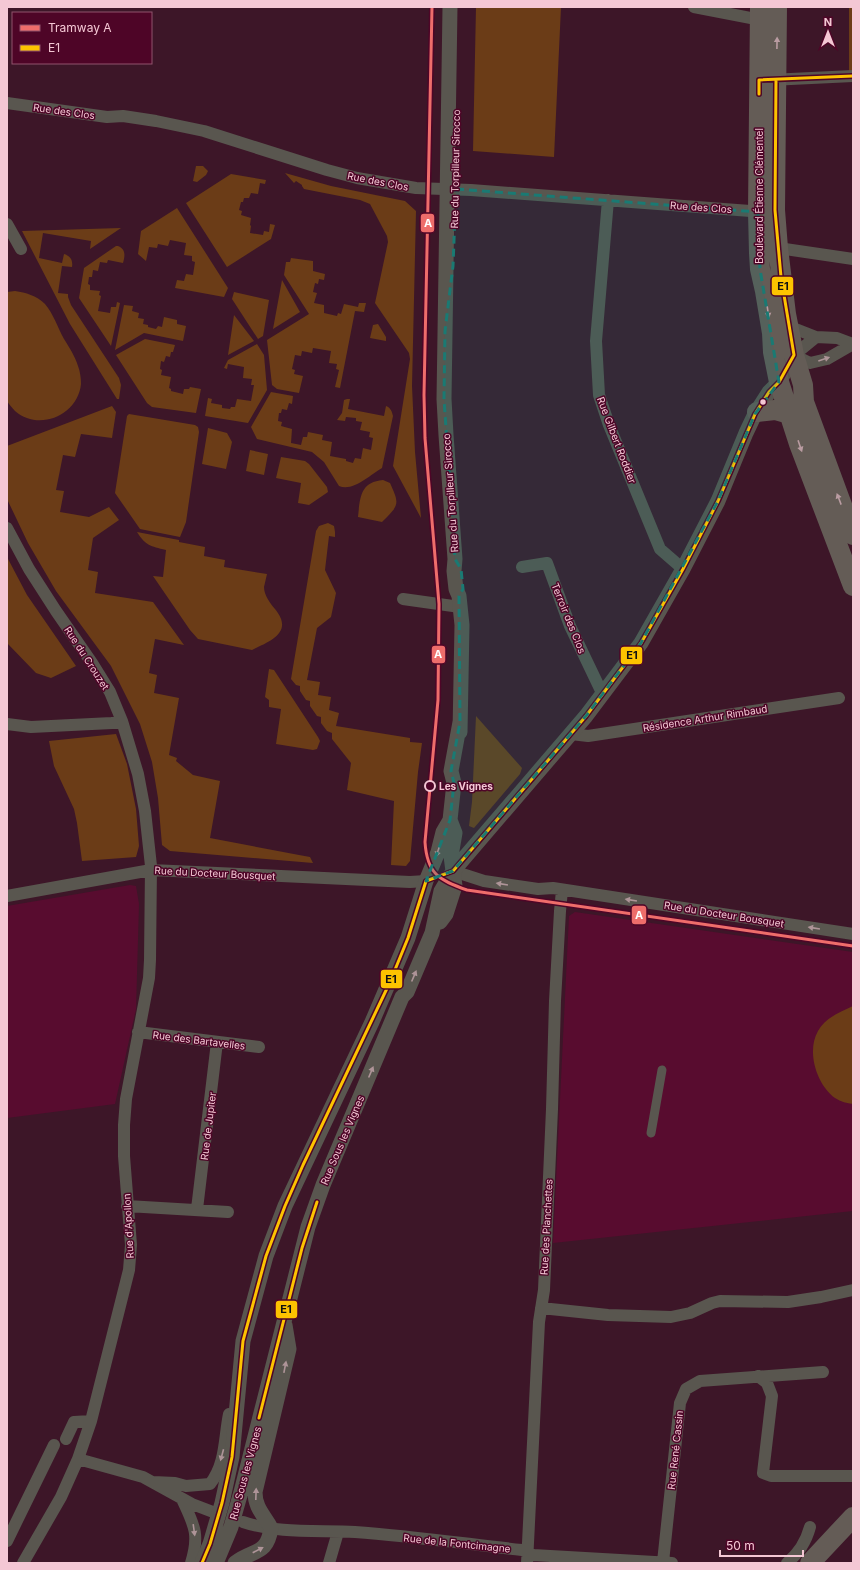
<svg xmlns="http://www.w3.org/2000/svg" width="860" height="1570" viewBox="0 0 860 1570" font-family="Inter,sans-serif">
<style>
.built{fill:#580c2f}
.green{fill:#6b3c17}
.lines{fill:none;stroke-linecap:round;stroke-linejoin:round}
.pedestrian{stroke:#59564f;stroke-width:9}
.minor{stroke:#59564f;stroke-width:12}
.tertiary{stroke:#59564f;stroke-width:15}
.primary{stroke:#645c56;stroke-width:20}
.bus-1-casing{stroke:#4e0527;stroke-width:6}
.bus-1{stroke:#fdc300;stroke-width:3}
.tram-1-casing{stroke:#4e0527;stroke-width:6}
.tram-1{stroke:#ee6d6b;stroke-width:3}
.oneway{fill:#ba9ca2}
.oneway2{fill:#ae9498}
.marked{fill:#1a7a73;fill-opacity:0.2;stroke:#1a7a73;stroke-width:3;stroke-dasharray:8 5;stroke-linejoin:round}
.bus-dot{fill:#f4c7d4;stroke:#4e0527;stroke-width:1.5}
.stop-dot{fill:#4e0527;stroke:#f4c7d4;stroke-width:2}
.labels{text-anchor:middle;stroke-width:3;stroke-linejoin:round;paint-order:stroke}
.street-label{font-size:10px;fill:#f4c7d4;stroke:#4e0527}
.stop-label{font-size:10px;font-weight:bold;fill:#f4c7d4;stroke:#4e0527;text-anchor:start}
.line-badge{stroke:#4e0527;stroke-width:1.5}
.badge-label{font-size:11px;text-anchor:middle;font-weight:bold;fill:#fff}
.pale-badge-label{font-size:11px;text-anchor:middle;font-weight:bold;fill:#111}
</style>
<rect width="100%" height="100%" fill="#3d1628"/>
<path class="built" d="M130,885L136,886L139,904L136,1009L115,1104L7,1118V906Z
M575,912L853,952V1211L553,1243L569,916Z"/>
<path class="green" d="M476,7H561L554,157L473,151Z
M849,7H853V76L849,77Z
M196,166H203L208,171L206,175L197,182L193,181Z
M285,173L331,186L405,201L416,211L412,386L415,452L421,518L393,466L410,359L409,353L375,303L388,242L387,236L370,204L360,200L304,189L302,186V185L296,181L294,183Z
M231,174L266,180L265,184L260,183L258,194L251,193L249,198H244L243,202H241L239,210L242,211L241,215L251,218L250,225L251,226L250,233L263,235L264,231L269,232L270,224L275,225L271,239L227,267L186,203Z
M177,208L228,288L224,297L175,288L177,280L184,281L186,274L193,275L195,262L192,261V256L184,255L186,243L170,240L168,246L158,244L157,248L149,247L146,261L138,254L141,231Z
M121,228L90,249L91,241L43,233L39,258L62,263L64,254C71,256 73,261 72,267L62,266L58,293L68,294V297L71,305L119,378L121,385L119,399H117L70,324L22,231Z
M116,246H118C126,249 125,256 123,263L108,260L107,263L100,262L98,271L93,270L92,277H89L88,284L90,285V290L100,291L99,295L101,296L98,311L110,313L111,307H116L117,302L120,303L111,346L79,298L84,268Z
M291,258L313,261V271L325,274L324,280L319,279L318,284L315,283L313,292L317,293L314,303L324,305V313L337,316L338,313L341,314L344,304L358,307L359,303H366L364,312L355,311L340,388L335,387L339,370L336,369L337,364L329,363L331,351L313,348L312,353L302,351L301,356L295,355L292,369L295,370L294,374L303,376L299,393L277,389L272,385L267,340L309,314L284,275L286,262H290Z
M282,280L300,312L273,329Z
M15,291C26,293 36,295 45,304C53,313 58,328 64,339C69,347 75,356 78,366C80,371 81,378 81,384C78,415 39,432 15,411C12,408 9,404 7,401V292Z
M234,292L269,300L263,336L258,339L232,299Z
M124,305L133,306L132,311L139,313L138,318L144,319L143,324L148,325V327L156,329L158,326L162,327L164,317L177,320V324L186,326L183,341L144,333L115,350Z
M234,315L254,341L228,355Z
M378,324L386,337V341L370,338L373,325Z
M145,339L175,345L173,352H171L170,357L166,356L164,362L161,361L160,369L162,370L161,375L171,377L169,388L171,389V391L183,394L184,389H189L190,387L201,389L196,413L152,407L147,403L116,355Z
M257,344L264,355L267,390L248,423L205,416L208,398L212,399L211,403L222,405V408L230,409L231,407H235L237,399L251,401L254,385H251L252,379L243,378L244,367L228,364L227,369L224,368L228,360Z
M271,392L293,396L292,404L289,403L287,410L282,409L281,413H279L278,421L282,422L281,426L292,429L291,443L301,445L303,437H307L308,432L323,435L322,440L332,442L330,456L346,459V461L353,463L355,458L361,459L363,448L371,450L373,438L369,437L370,432L360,430L362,422L356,421V418L346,417L345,421L337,420L342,413L344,400L347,399H350L348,409L384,416L386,406C391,408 392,412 393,416L382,468C370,475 353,492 339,486L324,462L312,452L257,439L251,427Z
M112,406L116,412L112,438L81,434L75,457L63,455L56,490L64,491L60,512L89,517L109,507L119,520L93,538L88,570L98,572L95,593L153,602L184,645L155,639L149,673L157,675L154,693L179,698L169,755L177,758L176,761L193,775L220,781L210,838L299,855L310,857L313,863L170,851L162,845L158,798L152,762L140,724L111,666L56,591L28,543L7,499V446Z
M129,414L195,425L198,427L199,432L186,522L180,537L140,529L115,493L127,416Z
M208,428L227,433L232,442L226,469L202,464Z
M250,450L268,454L264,475L246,471Z
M281,457L305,461L309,464L327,487L328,492L309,505L298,503L301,483L276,478Z
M383,480L390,483C400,505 399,505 382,522L358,517C360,498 360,482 383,480Z
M328,523L334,526L335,532V537L329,536L325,570L336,593L331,617L317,628L307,680L320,682L318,695L331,697L329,710L339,713L336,726L410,738V742L422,743L418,772L410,861L406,866L391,865L394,801L347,790L351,763L332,739V733L327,731L321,723V717L317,716L310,706V701L306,700L300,691V686L296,685L291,679L316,531L319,526Z
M137,532L179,540V542L205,547L204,556L225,560L224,567L267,574C266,578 265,583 264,587C264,595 270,603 275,609C294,632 271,641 252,650L198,639L190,630L153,576L163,577L166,550C150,546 146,546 137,532Z
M7,557L27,595L76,666L51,678L36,673L7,643Z
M269,669L274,670L318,737L320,741L317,749L313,750L276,744L281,709L269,707V700L265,697Z
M476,716L522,768L520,774L474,828L469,826L472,802Z
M116,734L127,764L136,809L139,846L136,857L82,861L77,823L74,809L54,766L49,741Z
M853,1006V1104C847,1103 841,1102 835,1098C817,1085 806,1052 818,1031C825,1018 840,1012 853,1006Z"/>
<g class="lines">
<path class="pedestrian" d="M651,1133L662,1070"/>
<path class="minor" d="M694,7L766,21
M770,80L853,76
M7,103L107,117L123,116L156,121L204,131L327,170L357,178L416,188L471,190L764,212
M608,200L596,341L599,395L609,425L660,549L683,569
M7,224L21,249
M778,248L853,259
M788,326L816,337L837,338L853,344
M816,337L794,355L810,363L827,359L853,344
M7,528L29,569L56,611L92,663L110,692L122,721L138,774L145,811L151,866L150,960L149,978L126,1099L124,1125V1156L131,1245L129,1270L91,1421L78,1459L61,1497L23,1563
M522,567L547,563L570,626L603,695
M403,599L460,607
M7,724L31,727L112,723L122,721
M571,734L588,736L839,698
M453,871L484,881L538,889L553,888L853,934
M7,896L151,870L410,882L426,881
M138,1032L259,1047
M127,1206L228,1212
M197,1209L217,1042
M541,1308L608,1315L671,1317L690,1313L712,1303L720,1301L788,1302L821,1297L853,1290
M758,1376L767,1383L772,1396L763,1473L771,1476H853
M66,1439L74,1422L91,1421
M78,1459L143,1477L192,1504L213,1512
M153,1482L175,1483L186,1486L210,1484C226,1464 224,1438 229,1414
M182,1499C194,1525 200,1534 191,1563
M243,1522C279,1534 318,1530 355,1532C411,1536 467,1544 522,1550L533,1555L672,1563
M7,1541L54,1445
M663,1562L680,1403L686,1389L700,1381L823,1372
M329,1563L338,1532
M527,1563L539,1322L544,1290L552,1109L555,1001L560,911L562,890
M787,1563C799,1553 806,1542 810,1527"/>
<path class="tertiary" d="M450,7L444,399L446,435L455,559L454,571L456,589L459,596L462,625L460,732
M440,922L446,914L455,886L451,856L455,833L450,820
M202,1563L210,1544L222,1503L232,1457L243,1341L266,1256L285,1206L372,1022L408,938L426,881L438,852L443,832L450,820L454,783L451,771L460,722
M216,1563L231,1527L241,1492L308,1227L323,1185L402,997L407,992L432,933L441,891L453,871L586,716L641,643L683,569L718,501L746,433L755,414L769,392L779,382L794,355L788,350
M235,1563C253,1549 267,1556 271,1528C264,1515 255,1508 255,1492L289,1349L285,1325"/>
<path class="primary" d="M760,7L758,212L759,253L760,269L765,291L772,333L773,352L779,382L799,444L853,586
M777,7L775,210L778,248L786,314L794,355L803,385L804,402L853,535
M757,412L775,410L789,414
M810,1563L853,1517"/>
<g class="bus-1-casing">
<path id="bus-1" d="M759,94V80L853,76
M259,1418L302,1248L317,1202
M202,1563L210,1544L222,1503L232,1457L243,1341L266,1256L285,1206L303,1165L390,982L408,938L426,881L453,871L586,716L641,643L683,569L718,501L755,414L769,392L779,382L794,355L781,277L775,210L776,80"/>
</g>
<use href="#bus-1" class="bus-1"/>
<g class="tram-1-casing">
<path id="tram-1" d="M432,7L424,395L425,438L439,604L438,700L425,842C427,874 439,880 467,890L853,946"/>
</g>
<use href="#tram-1" class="tram-1"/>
</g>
<defs><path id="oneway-solid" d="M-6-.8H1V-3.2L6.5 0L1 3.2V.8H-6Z"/></defs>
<g class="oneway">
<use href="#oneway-solid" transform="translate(777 43) rotate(-89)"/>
<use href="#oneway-solid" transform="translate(768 312) rotate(82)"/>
<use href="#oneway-solid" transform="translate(800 446) rotate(71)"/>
<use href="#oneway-solid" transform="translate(839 499) rotate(-111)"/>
</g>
<g class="oneway2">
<use href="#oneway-solid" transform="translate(824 359) rotate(-19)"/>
<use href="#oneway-solid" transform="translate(438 851) rotate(108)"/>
<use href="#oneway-solid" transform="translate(502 884) rotate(-171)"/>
<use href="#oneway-solid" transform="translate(631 900) rotate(-171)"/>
<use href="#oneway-solid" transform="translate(814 928) rotate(-171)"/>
<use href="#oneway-solid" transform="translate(414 976) rotate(-67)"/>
<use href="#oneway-solid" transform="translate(371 1072) rotate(-67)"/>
<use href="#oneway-solid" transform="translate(285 1367) rotate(-79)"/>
<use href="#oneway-solid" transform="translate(222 1455) rotate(105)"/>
<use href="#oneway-solid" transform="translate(256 1494) rotate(-88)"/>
<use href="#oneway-solid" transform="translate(194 1530) rotate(82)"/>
<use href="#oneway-solid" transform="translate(258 1550) rotate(-27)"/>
</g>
<path class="marked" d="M456,189L758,212L760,269L779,382L755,414L718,501L641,643L586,716L453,871L426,881L450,820L454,783L451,771L460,722L459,596L463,589L461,569L455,559L444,399L445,331L453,266Z"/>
<circle class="bus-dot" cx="763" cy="402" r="3.5"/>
<circle class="stop-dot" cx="430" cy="786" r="5"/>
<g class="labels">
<g class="street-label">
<text transform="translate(64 111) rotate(8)" y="4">Rue des Clos</text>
<text transform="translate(455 169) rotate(-89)" y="4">Rue du Torpilleur Sirocco</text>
<text transform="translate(378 181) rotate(11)" y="4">Rue des Clos</text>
<text transform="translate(759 196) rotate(-90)" y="4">Boulevard Étienne Clémentel</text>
<text transform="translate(701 207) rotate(4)" y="4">Rue des Clos</text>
<text transform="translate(617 440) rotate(69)" y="4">Rue Gilbert Roddier</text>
<text transform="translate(450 493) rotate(-94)" y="4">Rue du Torpilleur Sirocco</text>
<text transform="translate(569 618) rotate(68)" y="4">Terroir des Clos</text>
<text transform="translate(87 658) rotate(57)" y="4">Rue du Crouzet</text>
<text transform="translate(705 718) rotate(-9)" y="4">Résidence Arthur Rimbaud</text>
<text transform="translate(215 873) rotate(3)" y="4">Rue du Docteur Bousquet</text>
<text transform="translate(724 914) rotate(9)" y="4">Rue du Docteur Bousquet</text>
<text transform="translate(199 1040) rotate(7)" y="4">Rue des Bartavelles</text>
<text transform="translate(208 1126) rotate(-83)" y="4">Rue de Jupiter</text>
<text transform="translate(342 1140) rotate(-67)" y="4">Rue Sous les Vignes</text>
<text transform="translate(128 1226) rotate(-93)" y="4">Rue d'Apollon</text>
<text transform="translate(546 1227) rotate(-87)" y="4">Rue des Planchettes</text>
<text transform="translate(675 1450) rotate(-84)" y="4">Rue René Cassin</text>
<text transform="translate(245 1473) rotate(-75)" y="4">Rue Sous les Vignes</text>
<text transform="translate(457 1543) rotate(6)" y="4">Rue de la Fontcimagne</text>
</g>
<g class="stop-label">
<text x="439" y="790">Les Vignes</text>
</g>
</g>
<g class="line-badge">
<rect x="420" y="213" width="15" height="20" rx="4" fill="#ee6d6b"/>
<rect x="771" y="276" width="23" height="20" rx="4" fill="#fdc300"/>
<rect x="431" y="645" width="15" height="19" rx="4" fill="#ee6d6b"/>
<rect x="620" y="646" width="23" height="19" rx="4" fill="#fdc300"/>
<rect x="631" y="905" width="16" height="20" rx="4" fill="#ee6d6b"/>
<rect x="380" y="969" width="23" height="20" rx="4" fill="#fdc300"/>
<rect x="275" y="1300" width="23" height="19" rx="4" fill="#fdc300"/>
</g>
<g class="badge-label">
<text x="428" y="227">A</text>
<text x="438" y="658">A</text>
<text x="639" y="919">A</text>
</g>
<g class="pale-badge-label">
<text x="783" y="290">E1</text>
<text x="632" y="659">E1</text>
<text x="391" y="983">E1</text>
<text x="286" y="1313">E1</text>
</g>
<rect width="860" height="1570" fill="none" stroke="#f4c7d4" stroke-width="16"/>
<rect x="12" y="12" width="140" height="52" fill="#4e0527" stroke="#90536c"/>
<rect x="20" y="25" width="20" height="6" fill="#ee6d6b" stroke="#90536c"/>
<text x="48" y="32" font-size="12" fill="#f4c7d4">Tramway A</text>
<rect x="20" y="45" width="20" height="6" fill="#fdc300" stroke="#90536c"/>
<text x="48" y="52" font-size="12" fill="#f4c7d4">E1</text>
<g transform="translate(828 32)" stroke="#4e0527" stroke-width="3" paint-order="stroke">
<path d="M0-3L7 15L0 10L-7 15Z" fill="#f4c7d4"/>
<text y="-6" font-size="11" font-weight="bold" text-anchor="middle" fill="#f4c7d4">N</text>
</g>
<path d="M720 1550v6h83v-6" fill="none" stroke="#f4c7d4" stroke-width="2"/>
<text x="726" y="1550" font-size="12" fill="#f4c7d4" stroke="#4e0527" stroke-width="3" paint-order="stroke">50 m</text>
</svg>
